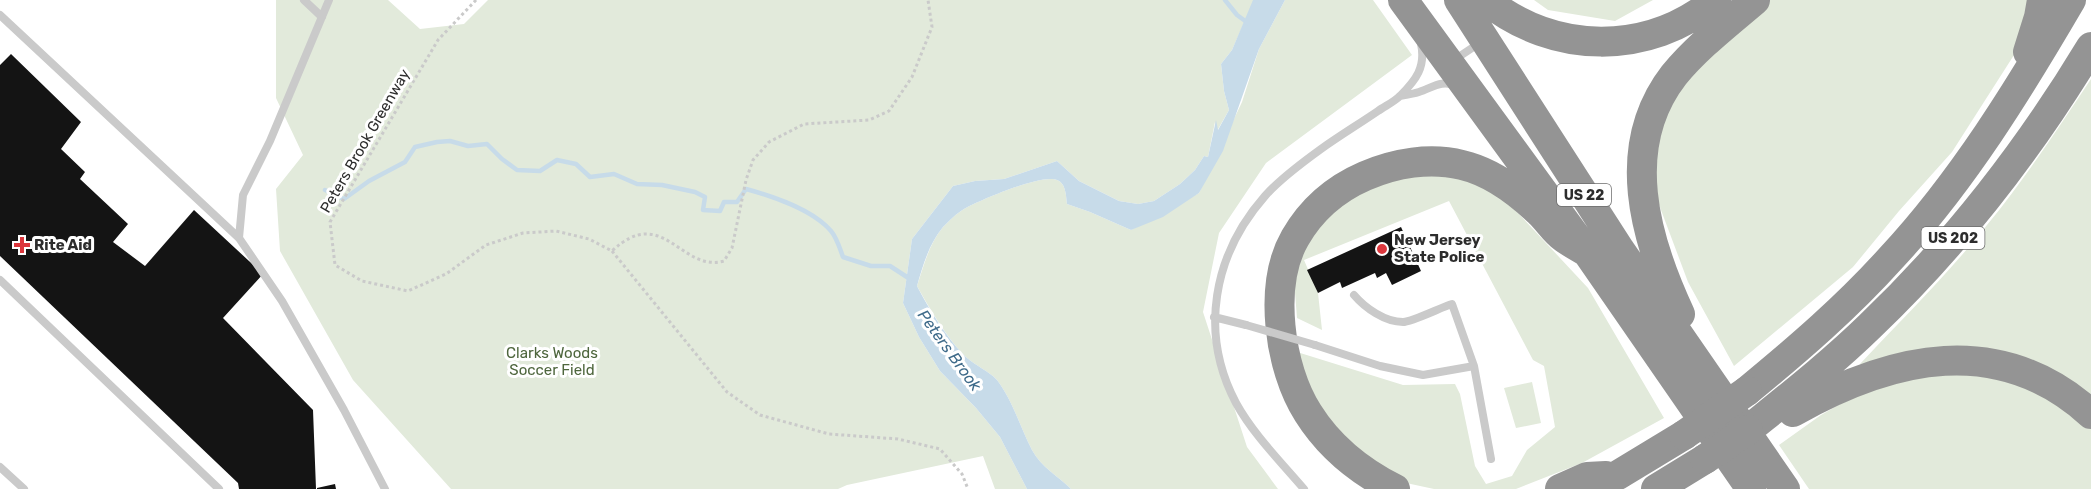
<svg xmlns="http://www.w3.org/2000/svg" width="2091" height="489" viewBox="0 0 2091 489" font-family="Rubik,sans-serif">
<style>
.green{fill:#e2eadb}
.water{fill:#c7dbe9}
.lines{fill:none;stroke-linecap:round;stroke-linejoin:round}
.stream{stroke:#c7dbe9;stroke-width:4.5}
.building{fill:#141414}
.path{stroke:#cacaca;stroke-width:3;stroke-dasharray:3 3;stroke-linecap:butt}
.lane{stroke:#cacaca;stroke-width:8}
.highway{stroke:#949494;stroke-width:30}
.lane-bridge{stroke:#cacaca;stroke-width:8}
.highway-bridge{stroke:#949494;stroke-width:30}
.poi-dot{fill:#dc373d;stroke:#fff;stroke-width:2}
.labels{text-anchor:middle;stroke-width:6;stroke-linejoin:round;paint-order:stroke}
.shield{fill:#fff;stroke:#6c6c6c;stroke-width:1.5}
.shield-label{font-size:14px;font-weight:bold;fill:#2d2d2d}
.street-label{font-size:15px;fill:#2d2d2d;stroke:#fff}
.poi-label{font-size:15px;font-weight:bold;fill:#2d2d2d;stroke:#fff;text-anchor:start}
.park-label{font-size:15px;fill:#4e663d;stroke:#fff}
.water-label{font-size:16px;font-style:italic;fill:#3f6b8a;stroke:#fff}
</style>
<rect width="100%" height="100%" fill="#fff"/>
<path class="green" d="M276,0H388L420,29L464,24L488,0H1254L1232,50L1221,64L1224,91L1229,110L1217,131L1215,122L1208,157L1204,156L1195,170L1180,184L1154,201L1138,204L1119,201L1079,181L1057,161L1004,179L975,181L953,186L912,239L903,303L919,337L940,371L976,408L1000,437L1027,489H995L983,456L847,485L838,489H451L353,380L280,251L276,189L303,155L276,98Z
M1285,0H1373L1412,55L1266,163L1219,233L1203,312L1247,447L1278,489H1071C1058,476 1041,467 1032,450C1020,427 1013,401 997,380C989,371 976,366 967,358C948,340 930,309 917,286C924,265 929,244 943,227C949,221 957,213 964,209C980,200 1041,174 1057,180C1066,183 1066,196 1067,204L1090,212L1131,230L1199,193L1242,102L1259,49Z
M1534,0H1653L1615,21L1548,10Z
M1768,0H2034L2030,30L1952,152L1899,211L1853,267L1734,366L1688,282L1658,202L1654,163L1664,121L1684,73Z
M2091,79V402L2049,372L1862,366L1860,364C1903,318 1948,274 1987,225C2025,179 2058,128 2091,79Z
M1443,171L1489,185L1504,198L1588,288L1664,418L1582,463L1516,489H1434L1397,481L1333,434L1297,370V352L1403,385L1455,384L1460,394L1475,466L1486,484L1512,476L1527,450L1555,427L1544,366L1533,360L1449,201L1304,260L1318,293L1322,330L1297,318L1293,267L1300,248L1344,200L1388,176Z
M1952,366L2038,386L2091,427V489H1809L1779,445L1821,415L1851,398L1910,373Z
M1532,382L1541,423L1516,428L1504,388Z"/>
<path class="water" d="M1253,0H1285L1259,49L1223,151L1199,193L1163,217L1131,230L1090,212L1067,204C1066,196 1066,183 1057,180C1041,174 980,200 964,209C957,213 949,221 943,227C929,244 923,265 917,286C929,309 948,340 967,358C976,366 989,371 997,380C1013,401 1020,427 1032,450C1041,467 1058,476 1071,489H1027L1000,437L976,408L940,371L919,337L903,303L912,239L953,186L975,181L1004,179L1057,161L1079,181L1119,201L1138,204L1154,201L1180,184L1195,170L1204,156L1208,157L1216,120L1218,130L1229,110L1224,91L1221,64L1232,50Z"/>
<g class="lines">
<path class="stream" d="M1225,0L1237,15L1248,23
M325,190L344,199L369,181L405,162L415,147L437,142L450,141L468,146L487,144L502,159L517,170L540,171L557,160L576,164L590,177L614,174L637,184L662,185L695,192L705,197L703,210L720,211L724,202H737L746,189C772,196 813,210 831,231C837,238 840,249 843,257L871,266H890L910,279"/>
</g>
<path class="building" d="M11,54L81,122L61,149L85,172L80,179L128,224L113,242L145,266L194,210L263,274L223,318L313,410L316,489H239L238,483L0,256V65Z
M1401,227L1421,271L1392,285L1386,273L1377,278L1375,273L1342,288L1340,282L1318,293L1307,270Z
M335,484L336,489H317V488Z"/>
<g class="lines">
<path class="path" d="M476,0L438,40L330,222L335,265L362,281L408,291L446,274L486,245L523,233L556,231L589,239L612,251C663,203 681,273 724,261L732,248L746,180L753,160L769,142L804,124L869,120L889,111L912,77L932,27L928,0
M612,251L727,392L760,415L829,434L898,439L940,449L962,474L968,489"/>
<path class="lane" d="M304,0L322,17
M0,15L239,238L282,301L344,410L385,489
M1454,60L1481,42
M1400,96C1406,95 1413,94 1419,92C1432,88 1442,79 1456,86
M239,238L243,195L270,141L329,0
M0,280L219,489
M1354,295C1365,308 1385,322 1403,322C1412,322 1442,307 1452,304L1474,366
M1214,317L1246,325
M1315,345L1380,366L1423,375L1474,366L1491,459
M0,467L24,489
M1304,489C1281,462 1253,434 1236,403C1199,333 1213,255 1265,196C1279,180 1303,162 1321,149C1339,136 1359,124 1378,111C1385,106 1394,102 1400,96C1416,80 1426,67 1421,44"/>
<path class="highway" d="M1403,0L1587,252L1751,489
M1459,0L1620,250L1785,489
M1486,0C1554,55 1648,56 1716,0
M2028,52L2039,17L2042,0
M1680,314C1645,239 1618,147 1674,75C1697,47 1727,24 1755,0
M1747,391C1798,349 1847,307 1891,258C1962,182 2019,89 2071,0
M1793,412C1892,356 1999,331 2091,414
M1748,430C1790,396 1832,363 1870,326C1956,244 2030,148 2091,47
M1395,489C1359,471 1330,448 1308,413C1279,368 1268,285 1295,238C1311,210 1335,189 1365,176C1395,163 1430,157 1462,165C1492,172 1517,191 1539,212C1548,220 1554,231 1564,238C1571,243 1580,248 1587,252
M1560,489L1587,477L1606,476
M1588,489L1618,475L1684,435
M1656,489L1705,459"/>
<path class="lane-bridge" d="M1246,325L1315,345"/>
<path class="highway-bridge" d="M1684,435L1747,391
M1705,459L1748,430"/>
</g>
<g class="poi-dot">
<path d="M19 236h6v6h6v6h-6v6h-6v-6h-6v-6h6z"/>
<circle cx="1382" cy="249" r="6"/>
</g>
<g class="labels">
<g class="shield">
<rect x="1557" y="184" width="54" height="22" rx="4.5"/>
<rect x="1921.5" y="227" width="63" height="22" rx="4.5"/>
</g>
<g class="shield-label">
<text x="1584" y="200">US 22</text>
<text x="1953" y="243">US 202</text>
</g>
<g class="street-label">
<text transform="translate(365 141) rotate(-60)" y="5">Peters Brook Greenway</text>
</g>
<g class="poi-label">
<text x="1394" y="245">New Jersey<tspan x="1394" dy="17">State Police</tspan></text>
<text x="34" y="250">Rite Aid</text>
</g>
<g class="park-label">
<text x="552" y="358">Clarks Woods<tspan x="552" dy="17">Soccer Field</tspan></text>
</g>
<g class="water-label">
<text transform="translate(950 350) rotate(54)" y="6">Peters Brook</text>
</g>
</g>
</svg>
